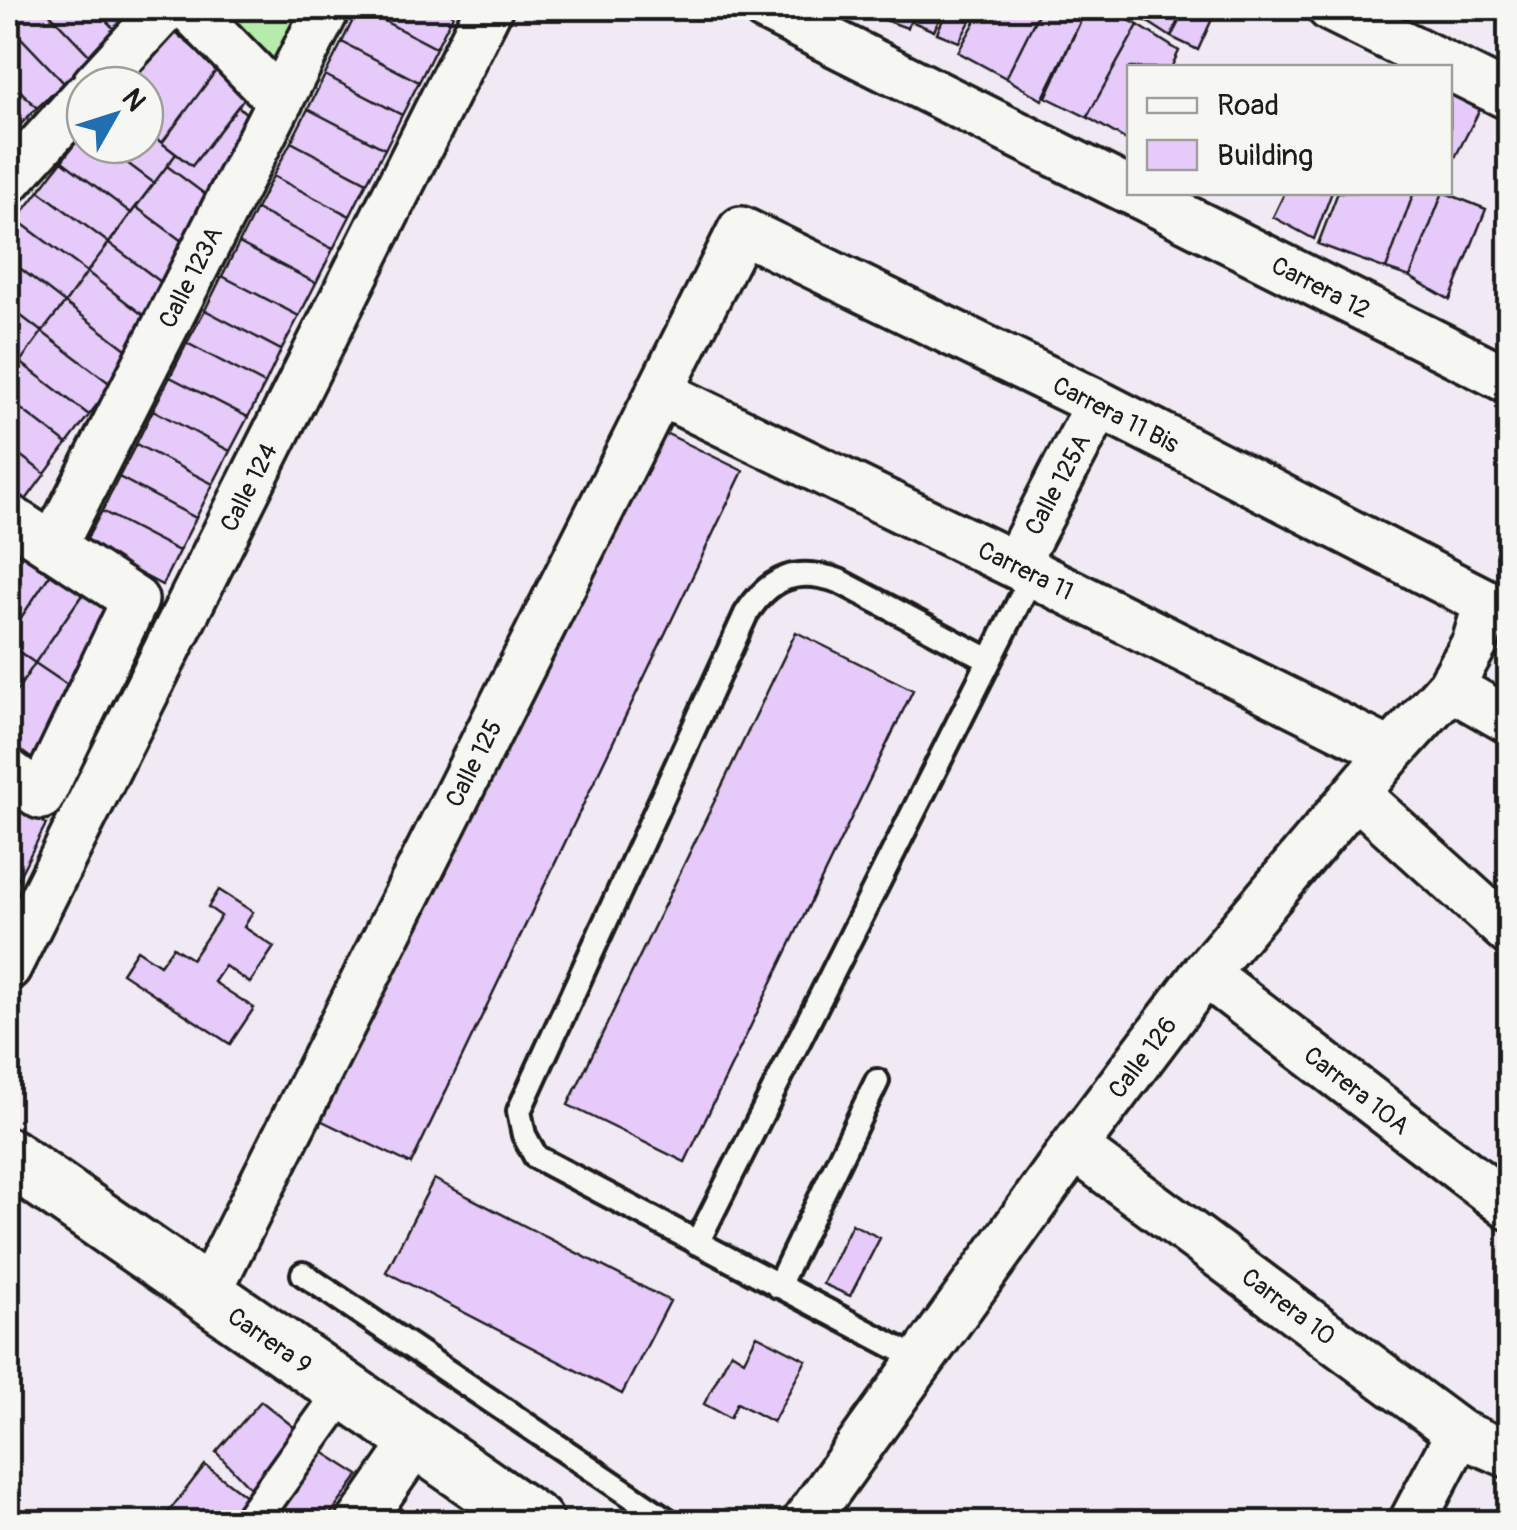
<svg xmlns="http://www.w3.org/2000/svg" width="1517" height="1530" viewBox="0 0 1517 1530" font-family="Pangolin,sans-serif">
<style>
.green{fill:#b7ebac;stroke:#6a8464;stroke-width:2.5}
.building{fill:#e5cafa;stroke:#1c1c1c;stroke-width:2.5}
.lines{fill:none;stroke-linecap:round;stroke-linejoin:round}
.service-casing{stroke:#1c1c1c;stroke-width:30}
.pedestrian-casing{stroke:#1c1c1c;stroke-width:42}
.minor-casing{stroke:#1c1c1c;stroke-width:52}
.tertiary-casing{stroke:#1c1c1c;stroke-width:62}
.service{stroke:#f6f6f2;stroke-width:22}
.pedestrian{stroke:#f6f6f2;stroke-width:35}
.minor{stroke:#f6f6f2;stroke-width:45}
.tertiary{stroke:#f6f6f2;stroke-width:55}
.labels{text-anchor:middle;stroke-width:9;stroke-linejoin:round;paint-order:stroke}
.street-label{font-size:25px;fill:#1c1c1c;stroke:#f6f6f2}
</style>
<rect width="100%" height="100%" fill="#f1e9f4"/>
<filter id="ink" filterUnits="userSpaceOnUse"><feTurbulence type="fractalNoise" baseFrequency=".01" numOctaves="2"/><feDisplacementMap in="SourceGraphic" scale="20" xChannelSelector="R" yChannelSelector="G"/><feConvolveMatrix kernelMatrix="1 2 1 2 8 2 1 2 1" color-interpolation-filters="sRGB"/></filter>
<g filter="url(#ink)">
<path class="green" d="M207,8H310L285,53L271,62Z"/>
<path class="building" d="M17,8H44L91,57L64,83L8,24V16Z
M44,8H94L117,32L91,57Z
M94,8H143L117,32Z
M359,8H440L453,15L436,48Z
M359,8L436,48L419,82L342,42Z
M891,8H917L907,28L885,20Z
M918,8H944L934,31L913,22Z
M948,8H977L959,42L937,33Z
M983,8H1041L1006,78L958,52Z
M1041,8H1064L1082,18L1042,100L1006,78Z
M1105,8L1138,25L1087,117L1046,97L1082,18Z
M1120,8H1155L1148,22Z
M1155,8H1183L1171,37L1148,22Z
M1186,8H1217L1198,50L1171,37Z
M8,24L64,83L37,108L8,78Z
M1138,25L1179,51L1171,68H1130V142L1087,117Z
M172,30L218,68L162,143L145,130V85H122Z
M342,42L419,82L402,115L325,75Z
M218,68L244,99L192,166L162,143Z
M1450,71L1490,90L1450,167Z
M325,75L402,115L385,149L308,109Z
M8,78L37,108L10,135L8,132Z
M238,106L252,119L210,198L167,166L176,154L192,166Z
M308,109L385,149L367,182L291,142Z
M145,130L176,154L154,183L103,145H145Z
M84,131L85,145H103L154,183L131,213L62,161Z
M291,142L367,182L350,216L273,176Z
M62,161L131,213L109,243L39,191Z
M167,166L210,198L186,244L136,207Z
M273,176L350,216L333,249L256,209Z
M39,191L109,243L87,272L17,220Z
M1285,192H1332L1314,239L1273,217Z
M1338,192H1414L1386,269L1318,244Z
M1414,192H1443L1410,277L1386,269Z
M1443,192L1486,209L1450,300L1410,277Z
M136,207L186,244L165,285L109,243Z
M256,209L333,249L316,283L239,243Z
M17,220L87,272L65,303L8,259V233Z
M109,243L165,285L147,318L87,272Z
M239,243L316,283L299,316L222,276Z
M8,259L65,303L42,332L8,306Z
M87,272L147,318L130,352L65,303Z
M222,276L299,316L281,350L205,310Z
M65,303L130,352L112,385L42,332Z
M8,306L42,332L20,362L8,352Z
M205,310L281,350L265,384L187,343Z
M42,332L112,385L89,415L20,362Z
M187,343L265,384L248,417L170,377Z
M20,362L89,415L67,444L8,399V379Z
M170,377L248,417L230,451L153,410Z
M8,399L67,444L45,474L8,446Z
M153,410L230,451L213,484L136,444Z
M647,424L743,471L411,1164L314,1117Z
M136,444L213,484L196,518L119,477Z
M8,446L45,474L23,504L8,492Z
M119,477L196,518L179,551L102,511Z
M102,511L179,551L162,585L84,544Z
M22,549L53,570L8,637V570Z
M53,570L84,592L35,663L8,644V637Z
M84,592L105,606L69,686L35,663Z
M796,632L913,690L685,1162L568,1105Z
M8,644L35,663L8,704Z
M35,663L69,686L32,767L8,749V704Z
M20,806L46,824L8,898V824Z
M219,890L253,912L244,927L274,947L250,983L225,966L214,982L254,1008L230,1044L122,973L137,950L160,965L173,947L192,959L221,916L208,907Z
M434,1179L670,1301L622,1394L386,1272Z
M852,1224L880,1238L850,1296L823,1284Z
M757,1335L806,1360L773,1422L737,1403L730,1418L704,1404L731,1352L744,1360Z
M261,1401L305,1436L257,1495L216,1452Z
M323,1452L359,1475L325,1522H266Z
M205,1465L255,1503L240,1522H166L163,1519Z"/>
<g class="lines">
<g class="service-casing">
<path id="service" d="M697,1243L1033,574
M303,1274L670,1522
M778,1286L877,1081
M920,1360L536,1157L524,1135L519,1111L746,614C771,576 797,567 839,581L989,660"/>
</g>
<g class="pedestrian-casing">
<path id="pedestrian" d="M250,1522L344,1391"/>
</g>
<g class="minor-casing">
<path id="minor" d="M189,8L280,101
M765,8L1130,191
M1330,8L1510,97
M95,85L166,8
M8,181L85,96
M1133,192L1510,381
M659,392L1015,565L1391,752
M8,517L135,600L41,796L8,772
M53,547L327,8
M1015,565L1099,404
M1450,687L1510,721
M1356,794L1510,933
M8,967L489,8
M1205,973L1510,1207
M1074,1147L1459,1433L1510,1455
M206,1296L741,230L1099,404L1487,603L1475,643L1450,687L1391,752L1205,973L1074,1147L805,1522
M360,1522L416,1441
M1412,1522L1459,1433"/>
</g>
<g class="tertiary-casing">
<path id="tertiary" d="M8,1156L535,1522"/>
</g>
<use href="#service" class="service"/>
<use href="#pedestrian" class="pedestrian"/>
<use href="#minor" class="minor"/>
<use href="#tertiary" class="tertiary"/>
</g>
</g>
<g class="labels">
<g class="street-label">
<text transform="translate(190 277) rotate(-63)" y="9">Calle 123A</text>
<text transform="translate(1321 287) rotate(27)" y="9">Carrera 12</text>
<text transform="translate(1116 414) rotate(27)" y="9">Carrera 11 Bis</text>
<text transform="translate(1057 484) rotate(-62)" y="9">Calle 125A</text>
<text transform="translate(248 487) rotate(-63)" y="9">Calle 124</text>
<text transform="translate(1026 570) rotate(26)" y="9">Carrera 11</text>
<text transform="translate(473 763) rotate(-63)" y="9">Calle 125</text>
<text transform="translate(1142 1057) rotate(-53)" y="9">Calle 126</text>
<text transform="translate(1357 1090) rotate(38)" y="9">Carrera 10A</text>
<text transform="translate(1289 1306) rotate(37)" y="9">Carrera 10</text>
<text transform="translate(270 1340) rotate(35)" y="9">Carrera 9</text>
</g>
</g>
<rect width="1517" height="1530" fill="none" stroke="#f6f6f2" stroke-width="40"/>
<rect x="20" y="20" width="1477" height="1490" fill="none" stroke="#1c1c1c" stroke-width="4" filter="url(#ink)"/>
<rect x="1127" y="65" width="325" height="130" fill="#f6f6f2" stroke="#9f9f9c" stroke-width="2.5"/>
<rect x="1147" y="98" width="50" height="15" fill="#f6f6f2" stroke="#9f9f9c" stroke-width="2.5"/>
<text x="1217" y="115" font-size="30" fill="#1c1c1c">Road</text>
<rect x="1147" y="140" width="50" height="30" fill="#e5cafa" stroke="#9f9f9c" stroke-width="2.5"/>
<text x="1217" y="165" font-size="30" fill="#1c1c1c">Building</text>
<g transform="translate(115 115) rotate(51)"><circle r="48" fill="#f6f6f2" stroke="#9f9f9c" stroke-width="2.5"/>
<path d="M0-8L18 38L0 25L-18 38Z" fill="#1f6fb2"/>
<text y="-15" font-size="28" font-weight="bold" text-anchor="middle" fill="#1c1c1c">N</text>
</g>
</svg>
